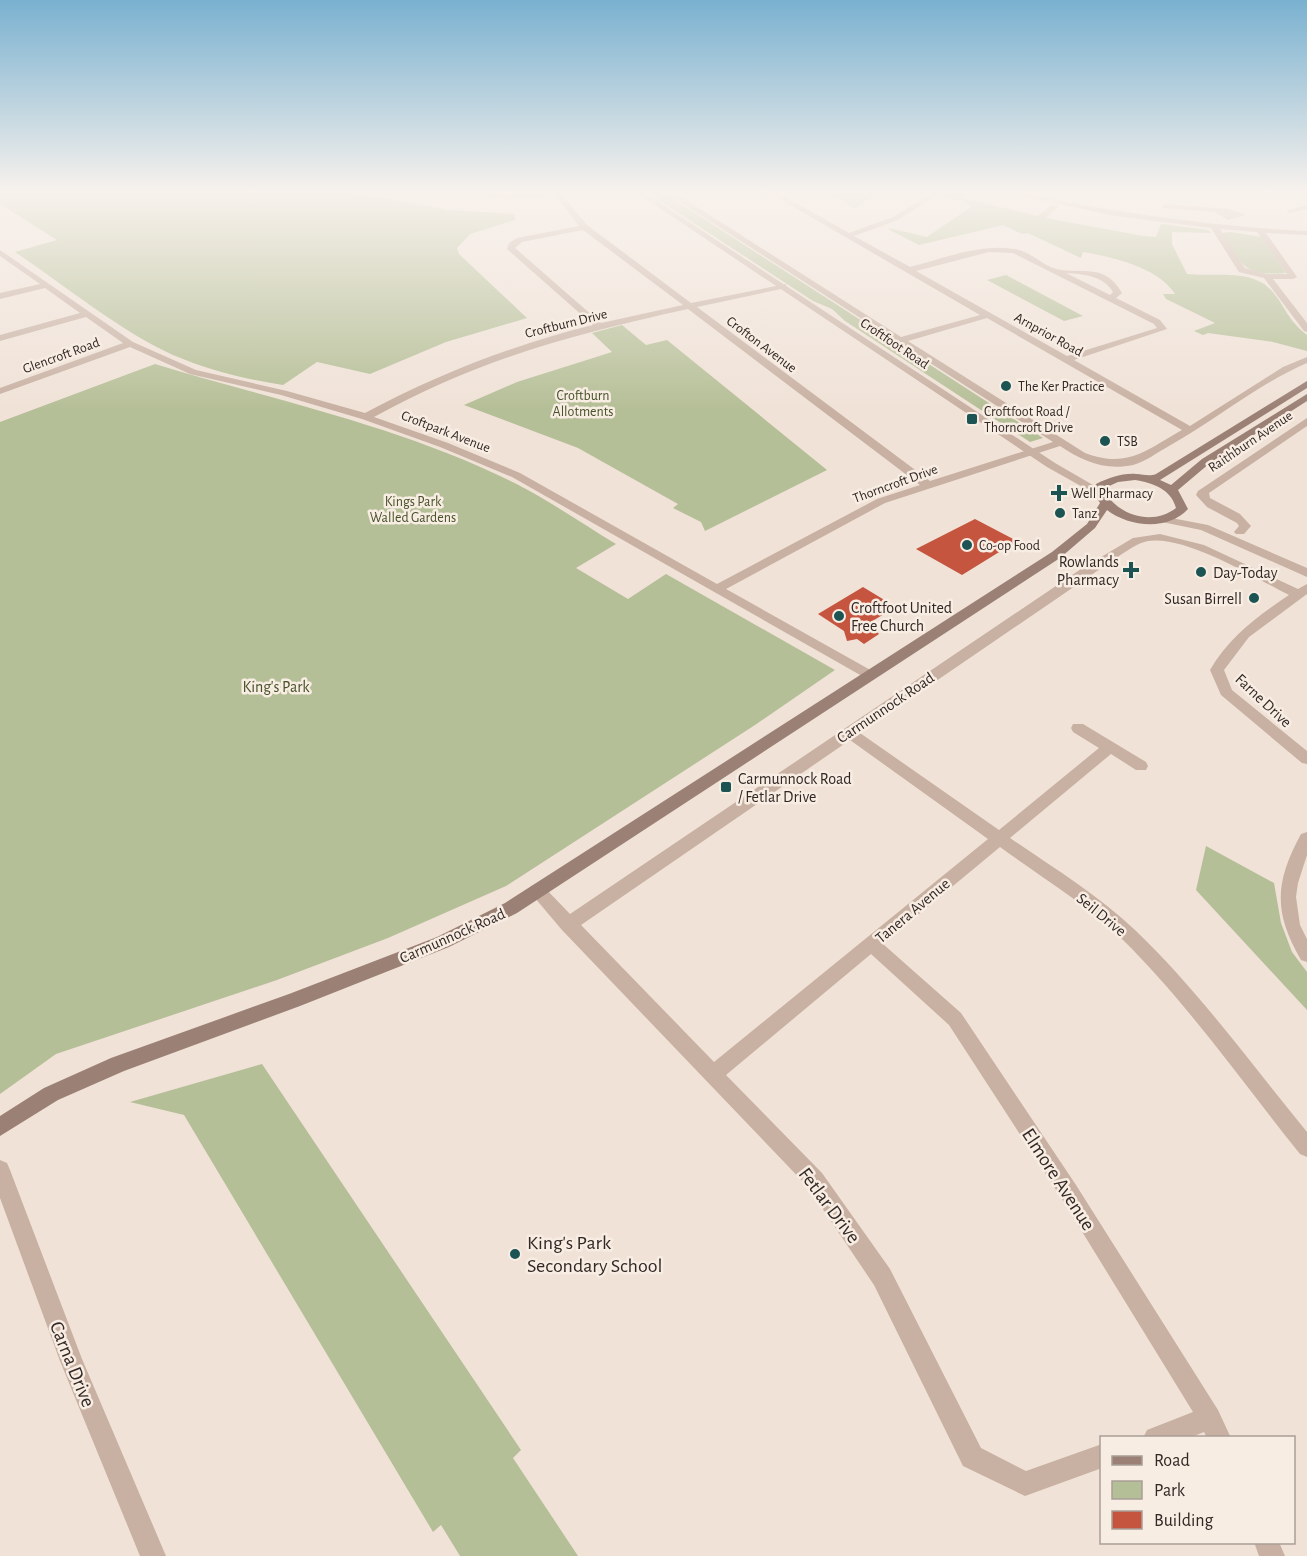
<svg xmlns="http://www.w3.org/2000/svg" width="1307" height="1556" viewBox="0 0 1307 1556" font-family="'Alegreya Sans',sans-serif">
<style>
.green{fill:#b5bf97}
.building{fill:#c5553f}
.lines{fill:none;stroke-linecap:round;stroke-linejoin:round}
.minor{fill:#c8b1a3;fill-rule:evenodd}
.tertiary{fill:#c8b1a3;fill-rule:evenodd}
.secondary{fill:#9b8075;fill-rule:evenodd}
.poi-dot{fill:#1b5453;stroke:#f8ede3;stroke-width:2}
.labels{text-anchor:middle;stroke-width:5;stroke-linejoin:round;paint-order:stroke}
.far-street-label{font-size:14px;fill:#332825;stroke:#f8ede3}
.far-poi-label{font-size:14px;fill:#332825;stroke:#f8ede3;text-anchor:start}
.far-park-label{font-size:14px;fill:#465129;stroke:#f8ede3}
.poi-label{font-size:16px;fill:#332825;stroke:#f8ede3;text-anchor:start}
.park-label{font-size:16px;fill:#465129;stroke:#f8ede3}
.street-label{font-size:16px;fill:#332825;stroke:#f8ede3}
.near-street-label{font-size:20px;fill:#332825;stroke:#f8ede3}
.near-poi-label{font-size:20px;fill:#332825;stroke:#f8ede3;text-anchor:start}
</style>
<rect width="100%" height="100%" fill="#f0e2d7"/>
<path class="green" d="M4,191H343L449,210L515,214V220L470,234L457,248L459,254L527,318L446,342L370,374L317,362L283,385C245,379 208,370 173,355C120,331 64,285 15,252L57,240L0,204V193Z
M651,191H661L1043,438L1030,442L845,321L832,309L813,301L660,201Z
M824,191H882L855,208Z
M948,191H971L963,198L1038,216L1051,205L1059,206L1046,218L1143,236L1156,237L1161,224L1208,230L1211,233L1172,232V244L1187,274C1214,277 1253,268 1272,291C1287,309 1286,318 1307,335V351L1273,342L1208,333L1203,335L1194,331L1215,323L1166,299L1163,294H1175C1158,267 1112,257 1083,252L1081,258L1028,233L1022,234L1003,225L919,245L890,230L888,228L927,237L971,207L963,201L940,197Z
M1230,232L1262,237L1286,273C1243,276 1243,266 1222,233Z
M1006,275L1083,316L1064,321L987,280Z
M622,325L646,345L667,340L827,470L705,531L701,522L673,508L678,504L578,448L464,405L517,382L612,352L592,333Z
M155,364C280,402 410,428 526,489C557,506 586,526 616,544L576,568L628,599L666,574L835,670L755,725L506,886L388,938L277,980L56,1054L0,1094V422Z
M1206,846L1274,883L1281,923L1292,952L1307,972V1010L1196,890Z
M262,1064L521,1450L513,1458L578,1556H460L441,1525L433,1532L184,1115L130,1102Z"/>
<path class="building" d="M975,519L1017,541L962,575L916,549Z
M863,587L896,607L869,623L879,634L864,644L857,639L847,641L844,631L818,614Z"/>
<g class="lines">
<path class="minor" d="M442,191L509,195L587,191L562,195L587,225L691,303L786,284V288L697,307L930,481L1053,442L663,191H672L901,337L980,315L766,191H775L849,233L893,217L935,191H943L898,220L854,236L910,267C942,259 980,243 1014,249C1030,251 1042,265 1056,269C1083,275 1104,262 1122,293L1116,298L1160,320L1167,329L1074,360L1190,426L1283,367L1307,357V363C1258,384 1216,420 1169,446C1158,452 1145,462 1133,465C1105,471 1082,461 1060,446L885,503L726,589L874,672L876,675L874,678L869,680L512,477L440,447L362,419L281,395L190,374L130,347L0,394V388L123,343L86,317L0,341V335L80,313L45,288L0,299V293L40,284L0,256V250L133,342L196,370L287,391L365,413C438,374 512,345 593,325L507,249L509,243L517,238L579,226L555,195L509,199ZM583,230L683,305L601,323L515,248L522,242ZM989,252L1013,253L1154,324L1157,328L1067,356L916,271ZM1066,273C1084,274 1104,276 1113,292L1110,295ZM688,309L920,485L877,499L717,584L520,473L448,443L374,417C479,359 574,334 688,309ZM987,318L1182,430C1146,450 1128,469 1085,453L908,341Z
M997,191H1012C1109,212 1207,226 1307,231V235L1266,233L1297,277L1293,279H1273L1307,323V332L1304,331L1264,278L1239,272L1211,228L1115,216ZM1220,229L1257,232L1287,274H1267L1245,268Z
M1100,191H1108L1102,195Z
M1139,191H1161L1163,193L1159,195Z
M1290,191L1307,192V196L1290,193Z
M1165,204L1229,209L1246,215L1228,220L1215,212L1162,208Z
M1307,205V209L1290,213L1286,211Z
M1307,418V426L1209,493L1210,498L1240,514L1251,526L1244,534H1236L1234,532L1239,526L1237,523L1207,507L1196,495L1198,491Z
M1160,534L1204,545L1298,589L1307,584V594L1249,637L1224,670L1232,690L1307,751V764L1302,763L1221,695L1210,670C1229,637 1258,616 1289,595C1255,578 1186,535 1148,541C1138,543 1128,550 1119,556L860,733L999,830L1099,748L1073,732L1071,728L1073,724H1083L1146,762L1148,766L1146,770H1136L1111,754L1010,838C1052,867 1098,895 1135,930C1199,991 1251,1064 1307,1132V1157L1300,1154C1243,1083 1187,1003 1123,940C1086,904 1041,877 1000,847L883,944L961,1013L1076,1185L1218,1410L1231,1438H1207L1204,1432L1189,1438H1143L1147,1430L1193,1412L1062,1199L949,1025L871,954L726,1075L822,1173L890,1269L981,1448L1026,1471L1102,1444V1468L1025,1496L963,1466L874,1285L808,1187L562,930L529,891L531,886L537,884L543,886L570,914L1081,569L1133,538ZM850,740L988,839L714,1062L581,925Z
M1307,832V855L1298,883L1296,897L1300,925L1307,939V962L1301,960C1273,912 1275,882 1301,834Z
M0,1160L7,1163L10,1170L82,1359L166,1556H140L60,1361L0,1198Z
M1254,1542H1279L1285,1556H1259Z"/>
<path class="tertiary" d="M634,191H642L1055,463L1105,492L1103,494H1095L1047,467Z
M1166,517L1208,525L1307,568V577L1201,530L1162,522L1160,520Z"/>
<path class="secondary" d="M1307,381V388L1160,480L1171,485L1202,459L1307,394V401L1210,463L1178,490L1188,509C1168,531 1129,527 1107,510L1095,528L1060,558L517,913L449,947L300,1006L124,1071L58,1100L0,1136V1116L44,1088L111,1058L289,994L437,937L505,903L1052,552L1087,524L1100,503L1093,492L1096,484C1109,478 1122,473 1136,474C1144,474 1148,477 1156,474ZM1135,480C1153,483 1171,489 1176,508C1153,526 1119,516 1105,492V488L1118,482Z"/>
</g>
<linearGradient id="sky" x2="0" y2="1"><stop stop-color="#7ab1d0"/><stop offset="0.47" stop-color="#f8f2ed"/><stop offset="1" stop-color="#f8f2ed" stop-opacity="0"/></linearGradient>
<rect width="1307" height="409" fill="url(#sky)"/>
<g class="poi-dot">
<circle cx="1006" cy="386" r="6"/>
<rect x="966" y="413" width="12" height="12" rx="3"/>
<circle cx="1105" cy="441" r="6"/>
<path d="M1056 484h6v6h6v6h-6v6h-6v-6h-6v-6h6z"/>
<circle cx="1060" cy="513" r="6"/>
<circle cx="967" cy="545" r="6"/>
<path d="M1128 561h6v6h6v6h-6v6h-6v-6h-6v-6h6z"/>
<circle cx="1201" cy="572" r="6"/>
<circle cx="1254" cy="598" r="6"/>
<circle cx="839" cy="616" r="6"/>
<rect x="720" y="781" width="12" height="12" rx="3"/>
<circle cx="515" cy="1254" r="6"/>
</g>
<g class="labels">
<g class="far-street-label">
<text transform="translate(566 323) rotate(-14)" y="5">Croftburn Drive</text>
<text transform="translate(1049 334) rotate(29)" y="5">Arnprior Road</text>
<text transform="translate(895 343) rotate(34)" y="5">Croftfoot Road</text>
<text transform="translate(762 344) rotate(37)" y="5">Crofton Avenue</text>
<text transform="translate(61 355) rotate(-20)" y="5">Glencroft Road</text>
<text transform="translate(446 431) rotate(21)" y="5">Croftpark Avenue</text>
<text transform="translate(1250 441) rotate(-34)" y="5">Raithburn Avenue</text>
<text transform="translate(895 483) rotate(-20)" y="5">Thorncroft Drive</text>
</g>
<g class="far-poi-label">
<text x="1018" y="391">The Ker Practice</text>
<text x="984" y="416">Croftfoot Road /<tspan x="984" dy="16">Thorncroft Drive</tspan></text>
<text x="1117" y="446">TSB</text>
<text x="1071" y="498">Well Pharmacy</text>
<text x="1072" y="518">Tanz</text>
<text x="979" y="550">Co-op Food</text>
</g>
<g class="far-park-label">
<text x="583" y="400">Croftburn<tspan x="583" dy="16">Allotments</tspan></text>
<text x="413" y="506">Kings Park<tspan x="413" dy="16">Walled Gardens</tspan></text>
</g>
<g class="poi-label">
<text x="1119" y="567" text-anchor="end">Rowlands<tspan x="1119" dy="18">Pharmacy</tspan></text>
<text x="1213" y="578">Day-Today</text>
<text x="1242" y="604" text-anchor="end">Susan Birrell</text>
<text x="851" y="613">Croftfoot United<tspan x="851" dy="18">Free Church</tspan></text>
<text x="738" y="784">Carmunnock Road<tspan x="738" dy="18">/ Fetlar Drive</tspan></text>
</g>
<g class="park-label">
<text x="276" y="692">King's Park</text>
</g>
<g class="street-label">
<text transform="translate(1264 700) rotate(43)" y="6">Farne Drive</text>
<text transform="translate(885 707) rotate(-34)" y="6">Carmunnock Road</text>
<text transform="translate(912 910) rotate(-40)" y="6">Tanera Avenue</text>
<text transform="translate(1102 914) rotate(39)" y="6">Seil Drive</text>
<text transform="translate(452 935) rotate(-24)" y="6">Carmunnock Road</text>
</g>
<g class="near-street-label">
<text transform="translate(1059 1179) rotate(57)" y="7">Elmore Avenue</text>
<text transform="translate(830 1205) rotate(53)" y="7">Fetlar Drive</text>
<text transform="translate(73 1364) rotate(68)" y="7">Carna Drive</text>
</g>
<g class="near-poi-label">
<text x="527" y="1249">King's Park<tspan x="527" dy="23">Secondary School</tspan></text>
</g>
</g>
<rect x="1100" y="1436" width="195" height="108" fill="#f8ede3" stroke="#a99e97" stroke-width="1.5"/>
<rect x="1112" y="1456" width="30" height="9" fill="#9b8075" stroke="#a99e97" stroke-width="1.5"/>
<text x="1154" y="1466" font-size="18" fill="#332825">Road</text>
<rect x="1112" y="1481" width="30" height="18" fill="#b5bf97" stroke="#a99e97" stroke-width="1.5"/>
<text x="1154" y="1496" font-size="18" fill="#332825">Park</text>
<rect x="1112" y="1511" width="30" height="18" fill="#c5553f" stroke="#a99e97" stroke-width="1.5"/>
<text x="1154" y="1526" font-size="18" fill="#332825">Building</text>
</svg>
